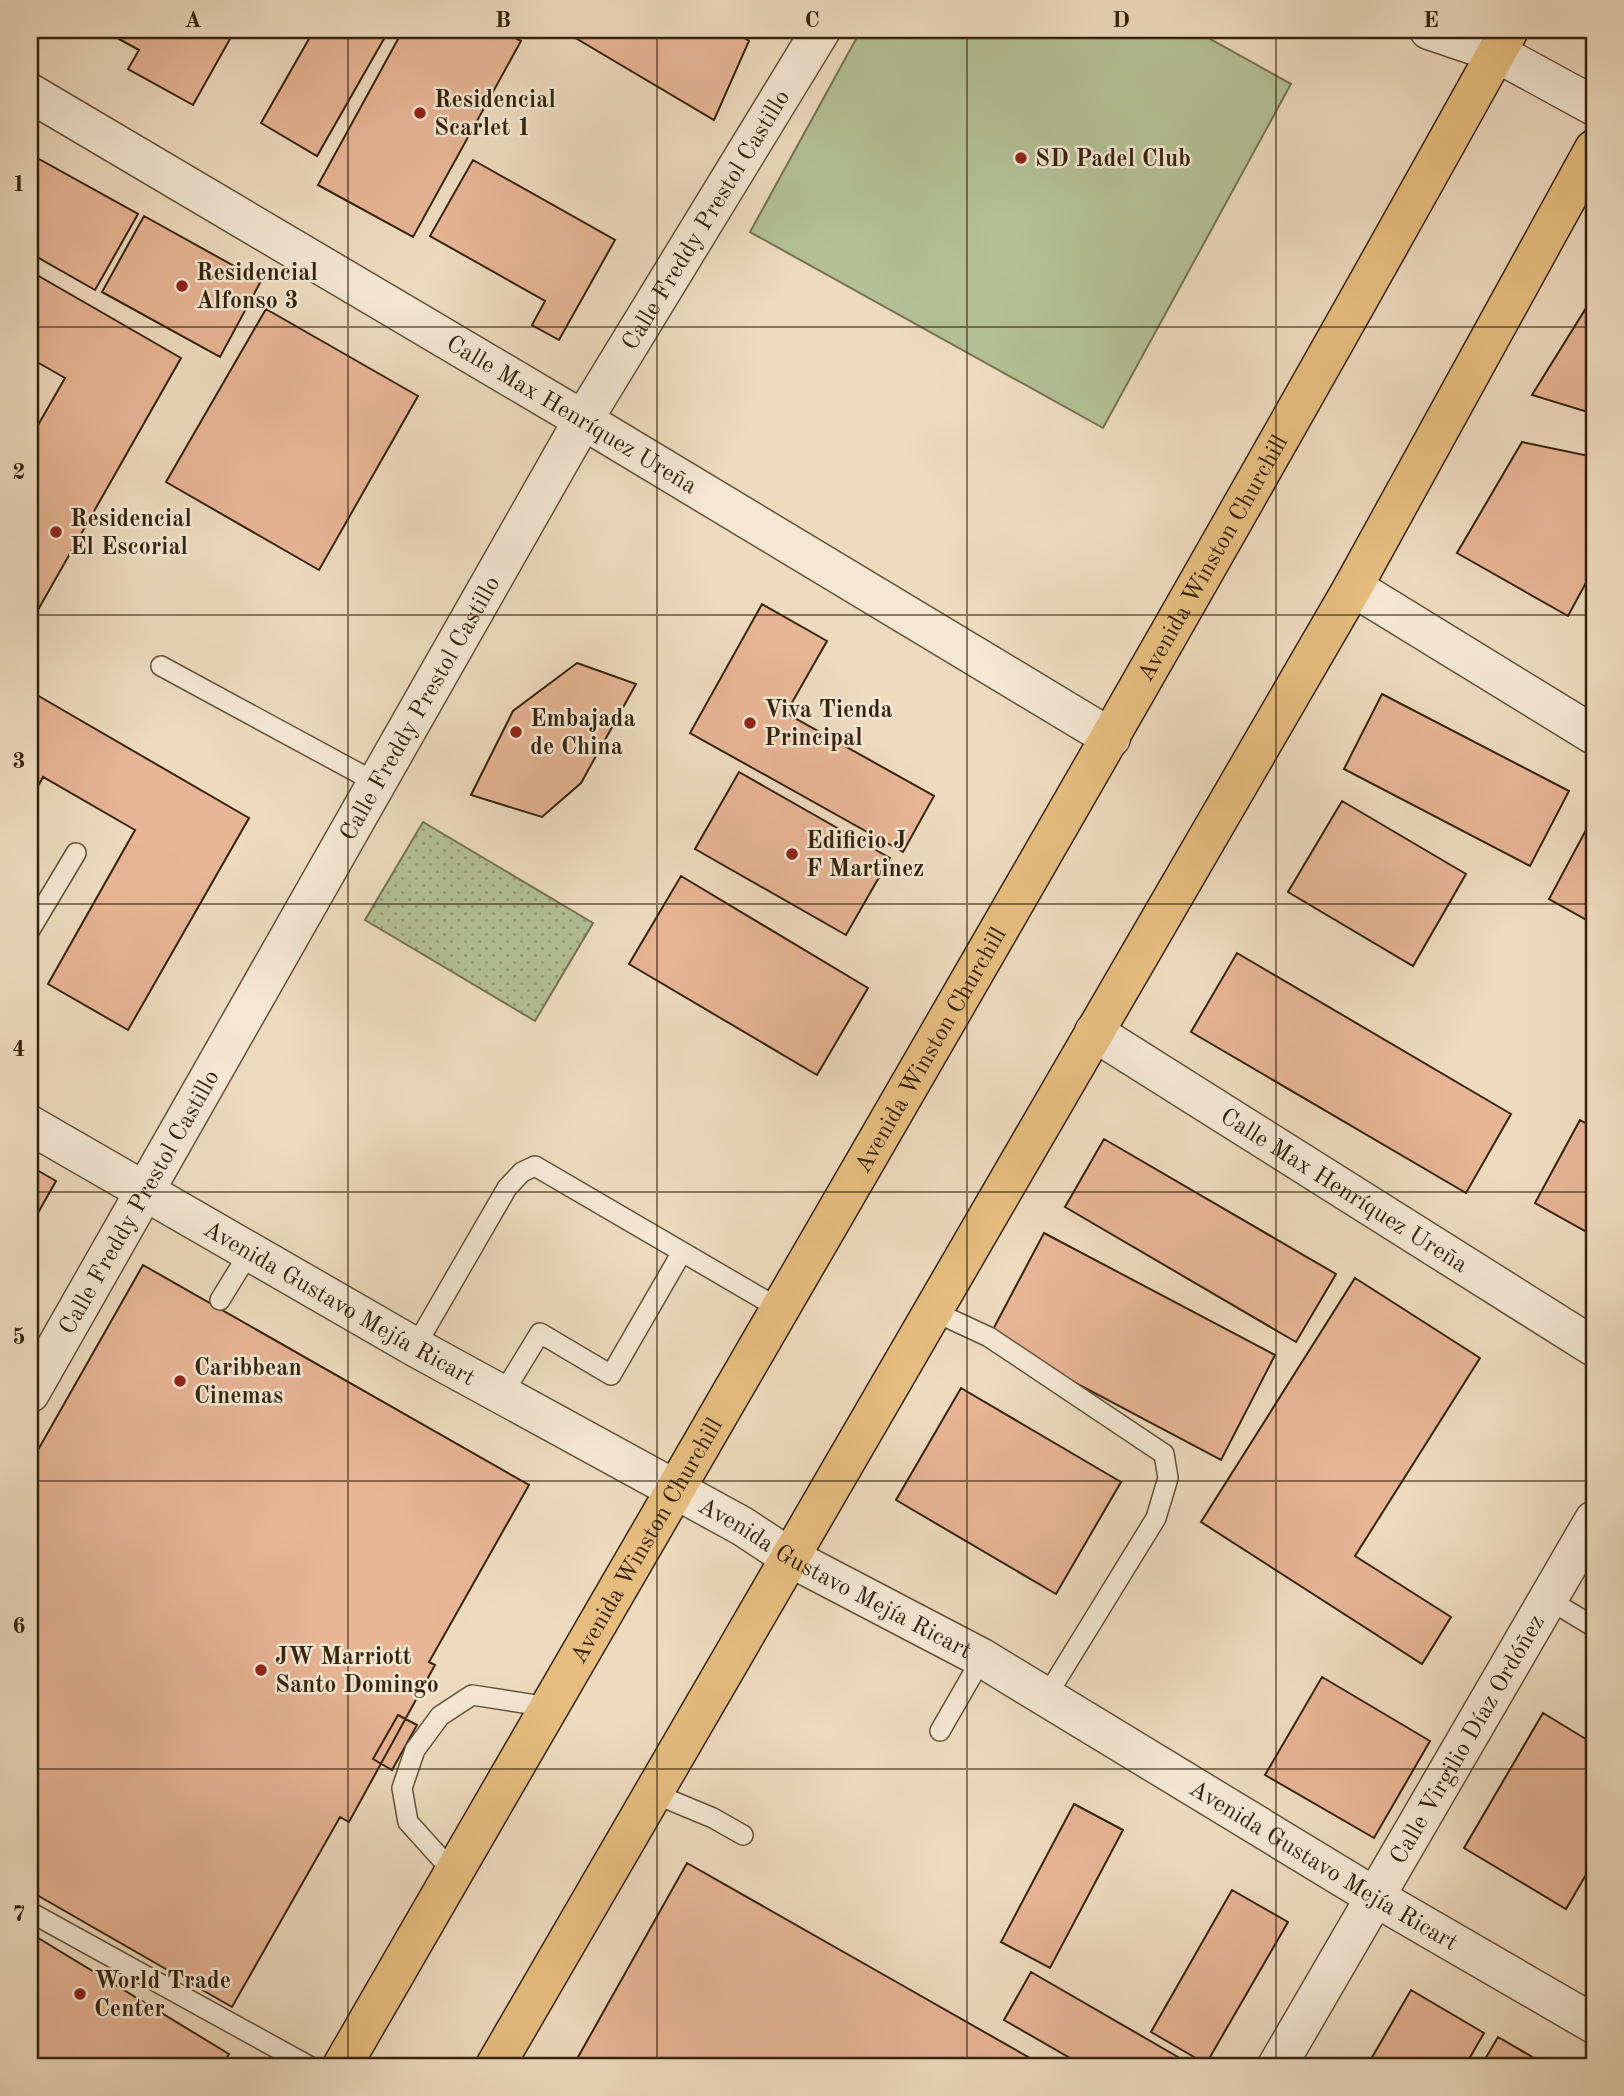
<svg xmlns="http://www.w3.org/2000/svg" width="1624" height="2096" viewBox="0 0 1624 2096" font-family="'Old Standard TT',serif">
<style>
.green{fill:url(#green-dots);stroke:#747250;stroke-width:2}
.pitch{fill:#b4c196;stroke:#747250;stroke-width:2}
.building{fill:#e8b595;stroke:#35230b;stroke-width:2}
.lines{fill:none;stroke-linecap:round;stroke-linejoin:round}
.service-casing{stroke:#635138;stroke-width:22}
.minor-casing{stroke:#635138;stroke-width:41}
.tertiary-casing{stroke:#635138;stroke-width:41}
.primary-casing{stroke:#35230b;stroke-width:41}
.service{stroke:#f4e8d5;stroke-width:19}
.minor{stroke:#f4e8d5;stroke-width:38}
.tertiary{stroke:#f4e8d5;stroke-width:38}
.primary{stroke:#e7be80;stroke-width:38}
.grid{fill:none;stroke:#35230b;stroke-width:2;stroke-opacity:0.55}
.poi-dot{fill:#8f2418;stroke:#f4e8d5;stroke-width:2.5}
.labels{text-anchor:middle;stroke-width:5;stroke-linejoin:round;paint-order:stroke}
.poi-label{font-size:24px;font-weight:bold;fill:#35230b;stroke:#f4e8d5;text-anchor:start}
.street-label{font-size:24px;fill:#35230b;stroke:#f4e8d5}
.neatline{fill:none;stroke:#35230b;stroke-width:2.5}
.grid-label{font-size:23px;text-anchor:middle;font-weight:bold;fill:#35230b}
</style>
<defs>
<pattern id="green-dots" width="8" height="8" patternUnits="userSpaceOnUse" patternTransform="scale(1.75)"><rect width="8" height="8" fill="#b4c196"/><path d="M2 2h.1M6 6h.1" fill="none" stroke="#939c79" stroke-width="1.8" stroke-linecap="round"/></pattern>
</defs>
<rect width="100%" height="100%" fill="#eedbbf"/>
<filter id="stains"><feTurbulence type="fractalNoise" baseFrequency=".00286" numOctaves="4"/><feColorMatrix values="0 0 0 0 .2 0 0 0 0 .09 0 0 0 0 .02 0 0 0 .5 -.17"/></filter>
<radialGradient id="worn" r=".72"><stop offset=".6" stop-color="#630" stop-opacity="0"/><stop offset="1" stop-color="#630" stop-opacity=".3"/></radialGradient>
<path class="green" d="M423,822L593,923L535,1021L365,920Z"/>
<path class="pitch" d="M861,30H1194L1291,84L1103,428L750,232Z"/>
<path class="building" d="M124,30H235L193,105L128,69L139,50L119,39Z
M314,30H389L317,156L261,123Z
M403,30H501L521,41L413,237L318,185Z
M562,30H732L749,41L714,120Z
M30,154L138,214L95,290L30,253Z
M473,160L615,240L559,340L532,325L545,301L430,236Z
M144,216L261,281L220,357L102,292Z
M30,271L181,358L30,624V439L65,378L30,358Z
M1591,300L1594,302V414L1532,395Z
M266,309L418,396L319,570L166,482Z
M1522,442L1594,457V568L1568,616L1457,553Z
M762,604L827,641L786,713L934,796L903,852L690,733Z
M577,663L636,684L581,783L542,817L471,795L513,711Z
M30,691L249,818L128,1030L48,984L135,830L43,777L30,801Z
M1382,694L1569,791L1530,866L1344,769Z
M739,772L890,858L846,935L695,849Z
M1342,801L1466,874L1413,966L1288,892Z
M1594,815V924L1549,899Z
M681,876L868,988L817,1075L629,964Z
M1237,953L1511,1114L1466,1193L1191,1032Z
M1580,1120L1594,1128V1236L1535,1203Z
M1104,1139L1336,1274L1296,1342L1065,1207Z
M30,1166L56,1181L30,1227Z
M1044,1233L1275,1355L1221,1460L989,1337Z
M143,1265L529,1485L429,1662L435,1665L349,1822L340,1817L232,2007L30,1891V1464Z
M1355,1278L1480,1358L1355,1556L1451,1617L1422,1664L1201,1522Z
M961,1388L1121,1482L1056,1594L896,1500Z
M1322,1677L1430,1741L1374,1838L1265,1775Z
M1543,1713L1594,1744V1861L1566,1909L1464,1848Z
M398,1715L417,1725L392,1770L373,1759Z
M1074,1804L1123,1830L1050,1968L1001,1942Z
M687,1863L900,1984L1044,2066H573Z
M1232,1890L1288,1922L1206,2064L1151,2032Z
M30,1933L229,2054L222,2066H30Z
M1031,1972L1178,2057L1173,2066H1084L1004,2020Z
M1411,1990L1484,2033L1465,2066H1367Z
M1498,2037L1548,2066H1481Z"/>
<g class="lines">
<g class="service-casing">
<path id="service" d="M161,666L375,782
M30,930L76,853
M220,1300L249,1253
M933,1311L989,1337L1164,1454L1168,1478L1156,1518L1046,1697
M415,1347L507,1188L522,1172L535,1166L780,1309
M502,1395L540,1333L611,1375L682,1252
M1548,1599L1594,1627
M940,1731L982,1658
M653,1793L713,1818L743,1835
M454,1873L408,1822L402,1788L415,1750L440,1716L472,1695L549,1707
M30,1912L309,2066"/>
</g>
<g class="minor-casing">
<g id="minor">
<path d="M1429,30L1497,53L1594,106"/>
<path id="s1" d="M30,93L583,420L1111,738"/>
<path d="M1353,587L1594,735"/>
<path id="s2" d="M1094,1032L1594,1347"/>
<path id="s3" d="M30,1393L583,420L821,30"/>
<path id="s4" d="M1277,2066L1594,1520"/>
</g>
</g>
<g class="tertiary-casing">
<g id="tertiary">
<path id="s5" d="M30,1125L415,1347L742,1526L789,1557L982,1658L1375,1897L1594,2024"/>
</g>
</g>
<g class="primary-casing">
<g id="primary">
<path id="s6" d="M342,2066C732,1388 1130,714 1509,30"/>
<path d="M495,2066L1353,587L1594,149"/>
</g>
</g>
<use href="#service" class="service"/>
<use href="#minor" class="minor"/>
<use href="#tertiary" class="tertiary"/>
<use href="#primary" class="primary"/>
</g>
<path class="grid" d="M348,30V2066M657,30V2066M967,30V2066M1276,30V2066M30,327H1594M30,615H1594M30,904H1594M30,1192H1594M30,1481H1594M30,1769H1594"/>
<g class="poi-dot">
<circle cx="420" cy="113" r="7"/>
<circle cx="1021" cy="158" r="7"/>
<circle cx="182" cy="286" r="7"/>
<circle cx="56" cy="532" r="7"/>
<circle cx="750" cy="723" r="7"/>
<circle cx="516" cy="732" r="7"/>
<circle cx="792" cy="854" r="7"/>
<circle cx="180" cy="1381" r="7"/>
<circle cx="261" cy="1670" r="7"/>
<circle cx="80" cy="1994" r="7"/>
</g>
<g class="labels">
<g class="poi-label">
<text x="434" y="107">Residencial<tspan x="434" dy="28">Scarlet 1</tspan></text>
<text x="1035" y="166">SD Padel Club</text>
<text x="196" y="280">Residencial<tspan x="196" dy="28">Alfonso 3</tspan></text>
<text x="70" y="526">Residencial<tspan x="70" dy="28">El Escorial</tspan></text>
<text x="764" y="717">Viva Tienda<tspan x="764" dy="28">Principal</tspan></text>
<text x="530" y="726">Embajada<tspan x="530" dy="28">de China</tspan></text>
<text x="806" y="848">Edificio J<tspan x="806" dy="28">F Martinez</tspan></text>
<text x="194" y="1375">Caribbean<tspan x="194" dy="28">Cinemas</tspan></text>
<text x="275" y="1664">JW Marriott<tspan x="275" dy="28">Santo Domingo</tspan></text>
<text x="94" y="1988">World Trade<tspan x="94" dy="28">Center</tspan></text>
</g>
<g class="street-label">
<text dy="8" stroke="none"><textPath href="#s3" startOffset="1354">Calle Freddy Prestol Castillo</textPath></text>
<text dy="8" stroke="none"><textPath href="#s1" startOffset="630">Calle Max Henríquez Ureña</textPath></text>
<text dy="8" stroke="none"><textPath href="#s6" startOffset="1741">Avenida Winston Churchill</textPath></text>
<text dy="8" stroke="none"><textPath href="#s3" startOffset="788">Calle Freddy Prestol Castillo</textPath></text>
<text dy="8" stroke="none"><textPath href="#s6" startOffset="1174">Avenida Winston Churchill</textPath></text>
<text dy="8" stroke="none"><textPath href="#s2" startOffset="296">Calle Max Henríquez Ureña</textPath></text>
<text dy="8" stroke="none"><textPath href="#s3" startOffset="220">Calle Freddy Prestol Castillo</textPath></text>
<text dy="8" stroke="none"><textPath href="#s5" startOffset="357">Avenida Gustavo Mejía Ricart</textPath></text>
<text dy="8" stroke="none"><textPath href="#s6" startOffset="607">Avenida Winston Churchill</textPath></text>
<text dy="8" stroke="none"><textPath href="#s5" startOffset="924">Avenida Gustavo Mejía Ricart</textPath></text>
<text dy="8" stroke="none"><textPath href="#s4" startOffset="378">Calle Virgilio Díaz Ordóñez</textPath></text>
<text dy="8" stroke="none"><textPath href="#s5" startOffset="1491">Avenida Gustavo Mejía Ricart</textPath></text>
</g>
</g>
<rect width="1624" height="2096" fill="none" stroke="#eedbbf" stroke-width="77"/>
<rect x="38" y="38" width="1548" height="2020" class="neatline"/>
<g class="grid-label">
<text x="193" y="27">A</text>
<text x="503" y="27">B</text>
<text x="812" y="27">C</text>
<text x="1121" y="27">D</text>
<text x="1431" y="27">E</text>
<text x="19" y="191">1</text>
<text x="19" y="479">2</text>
<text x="19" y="768">3</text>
<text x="19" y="1056">4</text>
<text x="19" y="1344">5</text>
<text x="19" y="1633">6</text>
<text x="19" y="1921">7</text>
</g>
<rect width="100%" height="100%" filter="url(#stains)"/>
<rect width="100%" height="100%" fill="url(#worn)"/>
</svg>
